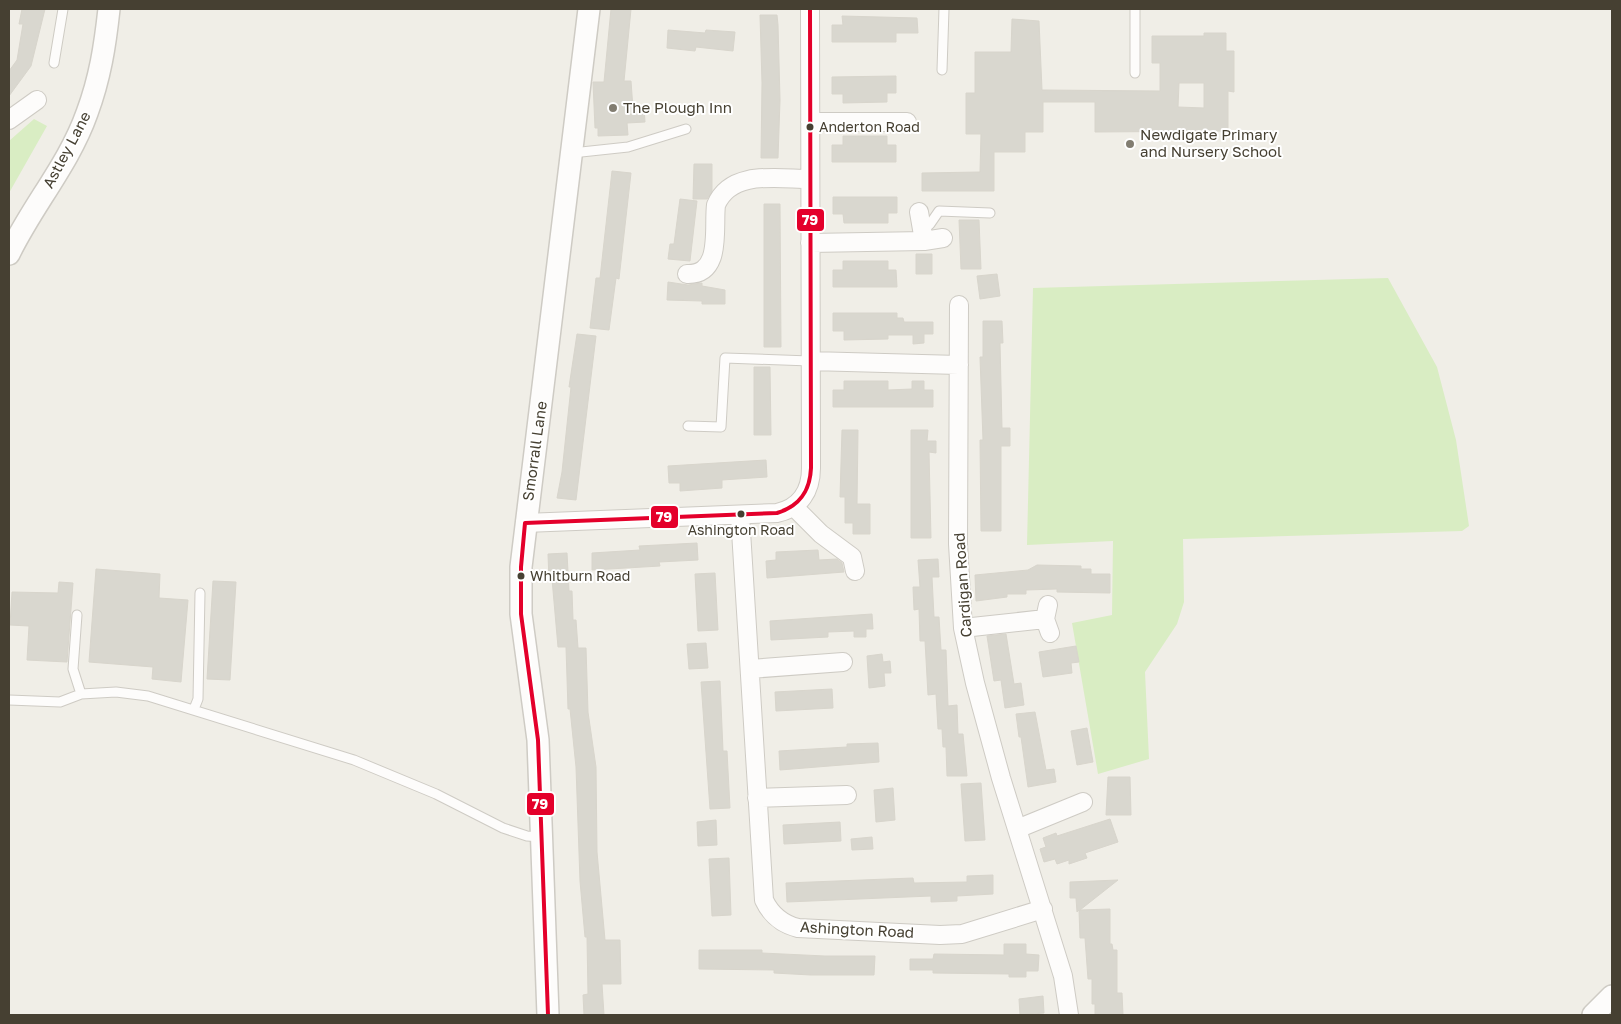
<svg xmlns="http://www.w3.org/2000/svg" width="1621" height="1024" viewBox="0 0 1621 1024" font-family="'Golos Text',sans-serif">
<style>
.green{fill:#d9edc3}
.building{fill:#d9d7cf;stroke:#d8d5cc;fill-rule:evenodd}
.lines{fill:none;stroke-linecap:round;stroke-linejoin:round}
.service-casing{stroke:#cecbc4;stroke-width:11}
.minor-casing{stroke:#cecbc4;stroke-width:20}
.tertiary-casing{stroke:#cecbc4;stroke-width:24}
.service{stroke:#fdfcfb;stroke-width:9}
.minor{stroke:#fdfcfb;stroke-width:18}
.tertiary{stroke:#fdfcfb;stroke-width:21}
.bus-1-casing{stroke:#fff;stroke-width:8}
.bus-1{stroke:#e4002b;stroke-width:4}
.poi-dot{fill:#827d71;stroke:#fff;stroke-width:2}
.bus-dot{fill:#464032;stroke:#fff;stroke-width:2}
.labels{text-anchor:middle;stroke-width:4;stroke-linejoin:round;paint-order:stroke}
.bus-label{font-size:14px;fill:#464032;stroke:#fff;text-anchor:start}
.poi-label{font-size:15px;fill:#464032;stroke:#fff;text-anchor:start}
.street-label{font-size:15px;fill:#464032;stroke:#fff}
.line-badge{stroke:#fff;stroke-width:2}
.badge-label{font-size:14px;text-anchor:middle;font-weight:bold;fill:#fff}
</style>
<rect width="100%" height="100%" fill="#f0eee7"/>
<path class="green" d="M34,119L47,126L9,193V141Z
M1388,278L1437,367L1456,440L1469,526L1462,531L1183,539L1184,602L1177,624L1145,672L1149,759L1098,774L1072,623L1112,615L1113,541L1027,545L1033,288Z"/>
<path class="building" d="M22,9H45L31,66L9,96V71L17,60L23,24H19Z
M611,9H631L624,81H631L633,109L644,108L645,122L627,123L628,135L598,136V128H595L593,82H604Z
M760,15H777L778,25L780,100L778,158H761L762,83Z
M842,16L917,18L918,33H896V42H832V25H843Z
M1012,19L1039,21L1042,90L1160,91V63H1152V36H1204V33H1226V51H1234V92L1228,91V131L1095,132V102H1043V132H1025V152H994V191H922V173L980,172L981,134H966V93H975V52H1011ZM1179,83H1204V108L1178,107Z
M668,30L705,33L706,30L735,32L733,51L696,47L695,51L667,48Z
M896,76V93H887V102L843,103V94H832V77Z
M843,136H887V145H896V162H832V145H843Z
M694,164H712V192L707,199H693Z
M612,171L631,173L619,279L616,278L609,330L590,328L596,278H600Z
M833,197H897V213H888V223H844L843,214H833Z
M680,199L697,201L690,261L668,259L670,244H674Z
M764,204H780L781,347H764Z
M959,220H979L981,269H961Z
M916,254H932V274H916Z
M843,261H888V270H896L897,287H833V270H843Z
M997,274L1000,296L980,299L977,276Z
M668,282L688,285L702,283V286L725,290V304H702V301L667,300Z
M833,313H897V318H903L904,322H933V334H924V343L913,344V335H888V339L844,340V331H833Z
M983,321H1002L1003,343H1000L1002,428H1010V446H1001V531H981L980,440H983L980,357H983Z
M577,334L596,336L576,500L557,498L562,472L571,387H569Z
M754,367H770L771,435H754Z
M844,381H888V390L912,389V381H924V390H933V407H833V390H844Z
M842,430H858L857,504H870V534H853V523H845V497H840Z
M911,430H928L927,441H936V453L929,452L931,538H911Z
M766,460L767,477L722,480V488L680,491V483H669L668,466Z
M697,543L698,560L659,562L660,566L592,570V553L640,550L639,546Z
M818,550L819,560L837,559L842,563L844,572L767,578L766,561L776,560V552Z
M567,553L569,591H572L573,620H576L578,648H586L588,712L596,767L597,852L605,940H620L621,984H602L604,1015H584L583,995L588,994L587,937H585L580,881L576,767L570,709H568L566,647H558L552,579L549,580L548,554Z
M938,559L939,577H932L934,617H939L941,650H946L948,706L957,705L958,734H963L967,776H947L946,747H943L942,729H938L936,694L928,695L925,641H920L919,609L914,610L913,587H920L918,560Z
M1037,565L1081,566V569H1091V574H1110V593L1057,592V589L1026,590V594H1007V597L976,601L975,575L1028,570Z
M96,569L160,574L159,598L188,600L181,682L152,679L153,667L89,662Z
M715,573L718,630L698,631L695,574Z
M213,581L236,582L230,680L207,679Z
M59,582L73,583L67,662L27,660L29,626L10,625L12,592L58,593Z
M872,614L873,629H866V637H854V631L828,632V637L771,640L770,621Z
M1006,634L1014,684L1021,683L1024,705L1005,708L1001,680L994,681L987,636Z
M706,643L708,668L689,669L687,644Z
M1076,646L1079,662L1071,663L1072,673L1043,677L1039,652Z
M882,654L883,662L890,661L891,673H884L885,686L869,688L867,656Z
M720,681L723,751H727L730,808L710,809L701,682Z
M832,689L833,708L776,711L775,692Z
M1035,712L1046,770L1054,769L1056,782L1028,787L1021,737H1019L1016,714Z
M1087,728L1093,762L1077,765L1071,731Z
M878,743L879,762L780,770L779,751L847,747V744Z
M1108,777H1130L1131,815H1106Z
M981,783L985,840L965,841L961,784Z
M893,788L895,820L876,822L874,790Z
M1110,819L1118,842L1085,853L1087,858L1069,864V860L1057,864L1055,859L1044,862L1040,849L1046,847L1043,838L1056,833L1057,836Z
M716,820L717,845L698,846L697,822Z
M840,822L841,841L784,844L783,825Z
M872,837L873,849L852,850L851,839Z
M729,858L731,915L712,916L709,859Z
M993,875V894L957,896V901L931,902V896L787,902L786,883L913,878L914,883L967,882V876Z
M1118,880L1080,910L1110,909V944H1112L1113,950H1117V993H1122L1123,1015H1095V1004H1092V979H1088L1085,938H1080L1079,910L1077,912L1076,898H1070V882Z
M1004,944H1026V954L1039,955L1038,971H1026V977H1009V974L933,973V970H910V959H933L934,954L1004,955Z
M699,950H762V953L825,956H875L874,975H811L774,973V970L699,969Z
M1043,996L1044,1013L1020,1015L1019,999Z"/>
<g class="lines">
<g class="service-casing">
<path id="service" d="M54,63L63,9
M942,70L944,9
M1135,73V9
M572,153L628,147L686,129
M922,231L930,224L939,211L990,213
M688,426L721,427L725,358L810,361
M77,615L73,669L81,694
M9,700L60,702L81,694L116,692L148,696L354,760L436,794L503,828L527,836L541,837
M194,709L198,699L200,593"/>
</g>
<g class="minor-casing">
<path id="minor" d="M9,120L37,100
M810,122H907
M919,212L924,241
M810,243L924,241L943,238
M687,274C723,275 713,228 716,205C731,169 779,179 810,179
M959,305L958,544L963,628L975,683L1001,778L1063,976L1069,1015
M810,361L959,365
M794,507L821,534L852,557L855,571
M740,515L764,900C771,915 782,924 798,928L940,935L962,934L1043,909
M525,523L777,513C800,508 811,491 811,468L810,9
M1048,605L1045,619L1050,633
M963,628L1045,619
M750,669L843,662
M757,798L847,795
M1017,829L1083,802"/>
</g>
<g class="tertiary-casing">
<path id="tertiary" d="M9,254C32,206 69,164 87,113C100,78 105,46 109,9
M548,1015L538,740L521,614V567L589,9
M1593,1015L1612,996"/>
</g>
<use href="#service" class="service"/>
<use href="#minor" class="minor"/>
<use href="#tertiary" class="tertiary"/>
<g class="bus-1-casing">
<path id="bus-1" d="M548,1015L538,740L521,614V567L525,523L777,513C800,506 810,491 811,468L810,9"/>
</g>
<use href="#bus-1" class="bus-1"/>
</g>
<g class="poi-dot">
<circle cx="613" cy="108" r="5"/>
<circle cx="1130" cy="144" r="5"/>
</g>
<g class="bus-dot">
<circle cx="810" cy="127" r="4.5"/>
<circle cx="741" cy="514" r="4.5"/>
<circle cx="521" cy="576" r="4.5"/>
</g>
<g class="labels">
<g class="bus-label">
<text x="819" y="132">Anderton Road</text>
<text x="741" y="535" text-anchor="middle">Ashington Road</text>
<text x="530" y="581">Whitburn Road</text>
</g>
<g class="poi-label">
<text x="623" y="113">The Plough Inn</text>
<text x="1140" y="140">Newdigate Primary<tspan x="1140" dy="17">and Nursery School</tspan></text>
</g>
<g class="street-label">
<text transform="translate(67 150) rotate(-62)" y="5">Astley Lane</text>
<text transform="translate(535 451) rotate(-82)" y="5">Smorrall Lane</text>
<text transform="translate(963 585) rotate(-94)" y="5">Cardigan Road</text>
<text transform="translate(857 930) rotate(3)" y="5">Ashington Road</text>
</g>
</g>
<g class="line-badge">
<rect x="796" y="208" width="29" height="24" rx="5" fill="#e4002b"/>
<rect x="650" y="505" width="29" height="24" rx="5" fill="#e4002b"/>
<rect x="526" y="792" width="29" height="24" rx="5" fill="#e4002b"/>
</g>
<g class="badge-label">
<text x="810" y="225">79</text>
<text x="664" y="522">79</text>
<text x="540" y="809">79</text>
</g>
<rect width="1621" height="1024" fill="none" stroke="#464032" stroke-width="20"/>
</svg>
